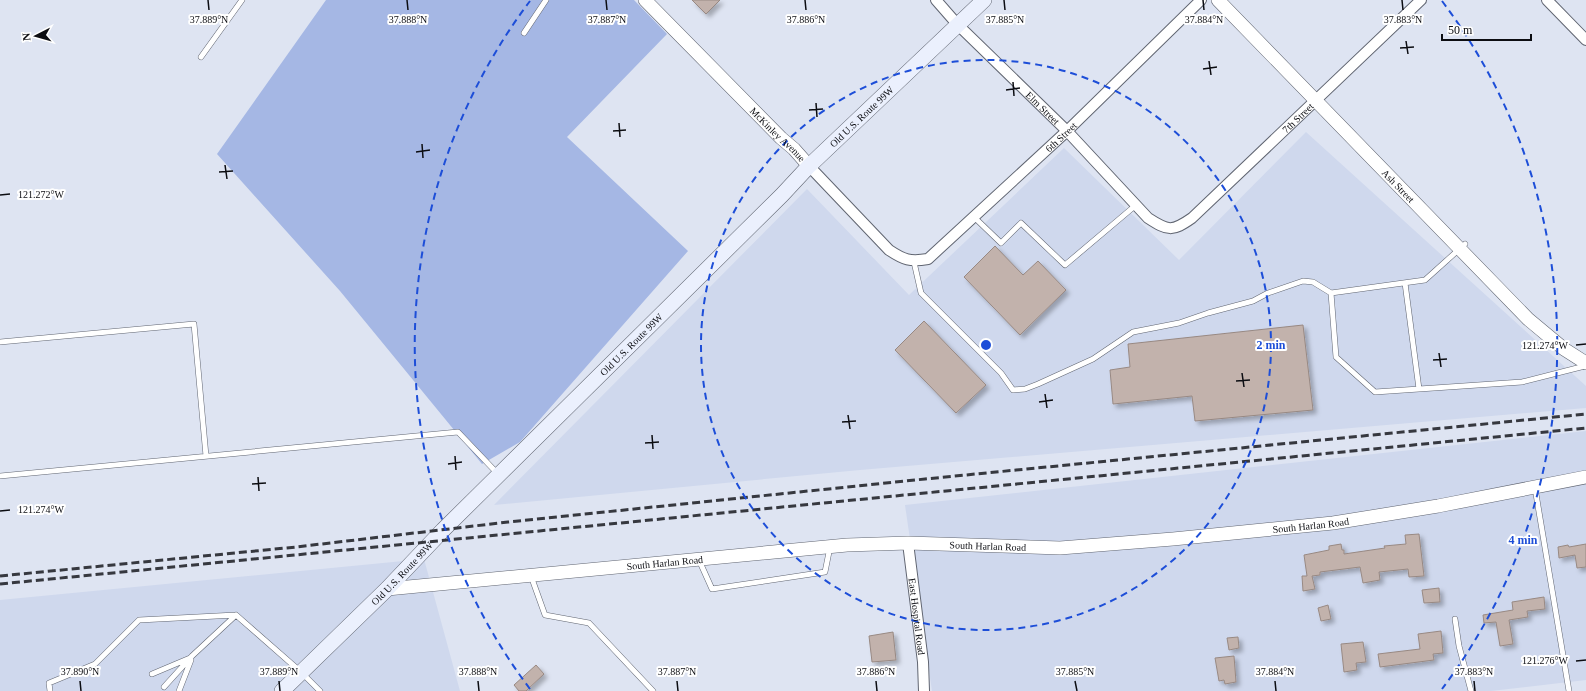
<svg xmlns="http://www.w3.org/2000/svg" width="1586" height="691" viewBox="0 0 1586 691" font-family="'Times New Roman',serif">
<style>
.built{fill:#cfd8ed}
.green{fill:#a5b7e4}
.building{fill:#c2b2ac;stroke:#988983;filter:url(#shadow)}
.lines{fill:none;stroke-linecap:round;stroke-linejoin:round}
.service-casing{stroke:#606571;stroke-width:6}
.minor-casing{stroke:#606571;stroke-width:12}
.tertiary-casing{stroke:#606571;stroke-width:14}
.secondary-casing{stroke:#606571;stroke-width:16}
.service{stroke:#fff;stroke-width:5}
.minor{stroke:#fff;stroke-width:10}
.tertiary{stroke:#fff;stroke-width:13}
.secondary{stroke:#ebf0fd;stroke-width:15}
.rail{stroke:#36383f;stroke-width:3;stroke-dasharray:8 4;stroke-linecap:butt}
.ticks{fill:none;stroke:#0c0d12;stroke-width:1.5}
.ring{fill:none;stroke:#1d4ed8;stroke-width:2;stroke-dasharray:7 5}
.labels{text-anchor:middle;stroke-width:4;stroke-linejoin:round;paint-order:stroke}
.street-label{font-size:10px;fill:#0c0d12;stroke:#fff}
.ticks-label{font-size:10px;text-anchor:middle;fill:#0c0d12;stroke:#fff;stroke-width:4;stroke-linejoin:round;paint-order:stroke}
.centre{fill:#1d4ed8;stroke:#fff;stroke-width:2}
.ring-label{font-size:12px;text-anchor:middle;font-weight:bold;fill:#1d4ed8;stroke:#fff;stroke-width:4;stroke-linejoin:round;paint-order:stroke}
</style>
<defs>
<filter id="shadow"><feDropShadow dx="3.5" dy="3.5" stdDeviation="2" flood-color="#0004"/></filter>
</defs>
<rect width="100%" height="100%" fill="#dee4f2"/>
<path class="built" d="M1306,132L1586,386V408L860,470L494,505L807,189L909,295L1064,148L1179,260Z
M1586,431V680L1491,691H932L905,505Z
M424,559L460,691H0V600Z"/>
<path class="green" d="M326,0H634L667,34L567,137L688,251L520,442L482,464L340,291L217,154Z"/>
<path class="building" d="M692,0H720L706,14Z
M995,246L1023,275L1038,261L1066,290L1020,335L964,277Z
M924,321L986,385L956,413L895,350Z
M1303,325L1313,410L1195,421L1192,396L1113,404L1110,370L1130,367L1128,344Z
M1419,534L1424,576L1409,577L1408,569L1379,572L1380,580L1363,583L1360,567L1320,572V575L1312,576L1315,589L1303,591L1302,576H1307L1304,555L1329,550V546L1341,544L1342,550H1344V554L1385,548L1384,546L1406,544L1405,535Z
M1586,544V567L1577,568L1575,555L1559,558L1558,547L1568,545L1569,547Z
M1439,588L1440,602L1424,603L1422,590Z
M1544,597L1545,609L1527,611L1528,617L1509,620L1513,644L1500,646L1496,622L1484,623L1483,615L1513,610L1512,602Z
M1328,605L1331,619L1321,621L1318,608Z
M1441,631L1443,653L1433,654L1434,660L1380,667L1378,654L1420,649L1418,634Z
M893,632L896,660L872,662L869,636Z
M1238,637L1239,648L1229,650L1227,638Z
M1363,642L1366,662L1356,663L1357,670L1344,672L1341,644Z
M1234,656L1236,682L1225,684L1224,680L1219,681L1215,658Z
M536,665L544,674L526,691H519L514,685Z"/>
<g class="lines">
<g class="service-casing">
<path id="service" d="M524,33L546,0
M201,57L242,0
M974,217L1001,243L1021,223L1065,265L1136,205
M1465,244L1425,280L1331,293L1336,357L1375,392L1522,382L1585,366
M914,262L921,293L1001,373L1013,390L1025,389L1038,384L1093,359L1133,332L1179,323L1208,313L1253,301L1268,293L1303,281L1313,282L1331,293
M1405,283L1419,389
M0,342L194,324L206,456
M0,476L458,432L498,474
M1535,488L1569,691
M699,560L712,589L825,572L830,547
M531,576L545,615L589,623L653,691
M1455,619L1459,646L1471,691
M152,674L190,658
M164,687L192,656L236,615
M50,691L49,683L95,664L139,620L236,615L301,672L320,691
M179,691L191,660"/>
</g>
<g class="minor-casing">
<g id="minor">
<path id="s1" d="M936,0L957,24L1067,131L1148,218C1168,231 1172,232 1192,218L1421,0"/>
<path d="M1547,0L1586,40"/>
<path id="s2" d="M809,166L889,250C904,260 910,262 928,259L1067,131L1201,0"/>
<path id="s3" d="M908,543L923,662L924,691"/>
</g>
</g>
<g class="tertiary-casing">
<g id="tertiary">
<path id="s4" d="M645,0L781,138L794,149L809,166"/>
<path id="s5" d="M1218,0L1528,319L1564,349L1586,363"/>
<path id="s6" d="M387,589L847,545L908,543L1060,548L1173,539L1333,523L1438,506L1586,477"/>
</g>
</g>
<g class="secondary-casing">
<g id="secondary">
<path id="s7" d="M282,691L387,589L443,530L782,195L809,166L984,0"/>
</g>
</g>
<use href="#service" class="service"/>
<use href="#minor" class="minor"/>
<use href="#tertiary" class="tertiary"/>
<use href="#secondary" class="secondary"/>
<path class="rail" d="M0,576L296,547L508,522L925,479L1586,414
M0,584L1586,428"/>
</g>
<path class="ticks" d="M208,0L209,10M407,0L408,10M606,0L607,10M805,0L806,10M1004,0L1005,10M1203,0L1204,10M1402,0L1403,10M1406,41L1408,54M1400,48L1414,47M1209,61L1211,75M1203,69L1217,67M1013,82L1014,96M1006,90L1020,88M816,103L817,117M809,110L823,109M619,123L620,137M613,131L626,130M422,144L423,158M416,152L430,150M225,165L227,179M219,172L233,171M0,195L10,194M1576,345L1586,344M1439,353L1441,367M1433,360L1447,359M1242,373L1244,387M1236,381L1250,380M1045,394L1047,408M1039,402L1053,400M848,415L850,429M842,422L856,421M652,435L653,449M645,443L659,442M455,456L456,470M448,464L462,462M258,477L259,491M252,484L266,483M0,511L10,510M1576,661L1586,660M80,681L81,691M279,681L280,691M478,681L479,691M677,681L678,691M876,681L877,691M1075,681L1077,691M1275,681L1276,691M1474,681L1475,691"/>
<g class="ring">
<circle cx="986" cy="345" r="285"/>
<path d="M530 689A571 571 0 0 1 530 1M1442 1A571 571 0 0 1 1442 689"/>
</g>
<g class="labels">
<g class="street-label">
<text dy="4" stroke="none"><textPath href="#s1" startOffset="152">Elm Street</textPath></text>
<text dy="4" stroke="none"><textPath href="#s7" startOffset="816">Old U.S. Route 99W</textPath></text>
<text dy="4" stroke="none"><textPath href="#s1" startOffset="499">7th Street</textPath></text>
<text dy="4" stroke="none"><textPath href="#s4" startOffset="189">McKinley Avenue</textPath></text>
<text dy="4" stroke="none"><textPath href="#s2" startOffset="338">6th Street</textPath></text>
<text dy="4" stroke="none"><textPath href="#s5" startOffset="259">Ash Street</textPath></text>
<text dy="4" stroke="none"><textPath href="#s7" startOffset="492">Old U.S. Route 99W</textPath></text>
<text dy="4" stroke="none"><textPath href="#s6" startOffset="927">South Harlan Road</textPath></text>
<text dy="4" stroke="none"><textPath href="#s6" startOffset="603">South Harlan Road</textPath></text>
<text dy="4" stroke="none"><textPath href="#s6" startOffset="279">South Harlan Road</textPath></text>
<text dy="4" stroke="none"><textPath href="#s7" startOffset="168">Old U.S. Route 99W</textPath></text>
<text dy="4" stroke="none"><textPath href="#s3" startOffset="74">East Hospital Road</textPath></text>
</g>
</g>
<g class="ticks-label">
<text x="209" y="23">37.889°N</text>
<text x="408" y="23">37.888°N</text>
<text x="607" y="23">37.887°N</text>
<text x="806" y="23">37.886°N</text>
<text x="1005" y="23">37.885°N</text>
<text x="1204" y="23">37.884°N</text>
<text x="1403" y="23">37.883°N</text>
<text x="41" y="198">121.272°W</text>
<text x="1545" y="349">121.274°W</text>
<text x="41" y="513">121.274°W</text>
<text x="1545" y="664">121.276°W</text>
<text x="80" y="675">37.890°N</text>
<text x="279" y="675">37.889°N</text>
<text x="478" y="675">37.888°N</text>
<text x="677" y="675">37.887°N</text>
<text x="876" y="675">37.886°N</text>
<text x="1075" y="675">37.885°N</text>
<text x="1275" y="675">37.884°N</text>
<text x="1474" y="675">37.883°N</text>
</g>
<circle cx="986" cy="345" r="6" class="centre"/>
<g class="ring-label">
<text x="1271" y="349">2 min</text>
<text x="1523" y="544">4 min</text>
</g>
<g transform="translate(36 36) rotate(264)" stroke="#ffffff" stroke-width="3" paint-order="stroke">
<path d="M0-3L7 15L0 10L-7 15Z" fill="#0c0d12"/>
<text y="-6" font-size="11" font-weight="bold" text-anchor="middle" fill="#0c0d12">N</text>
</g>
<path d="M1442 34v6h89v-6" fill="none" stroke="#0c0d12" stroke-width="2"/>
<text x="1448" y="34" font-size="12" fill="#0c0d12" stroke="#ffffff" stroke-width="3" paint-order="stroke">50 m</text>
</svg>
